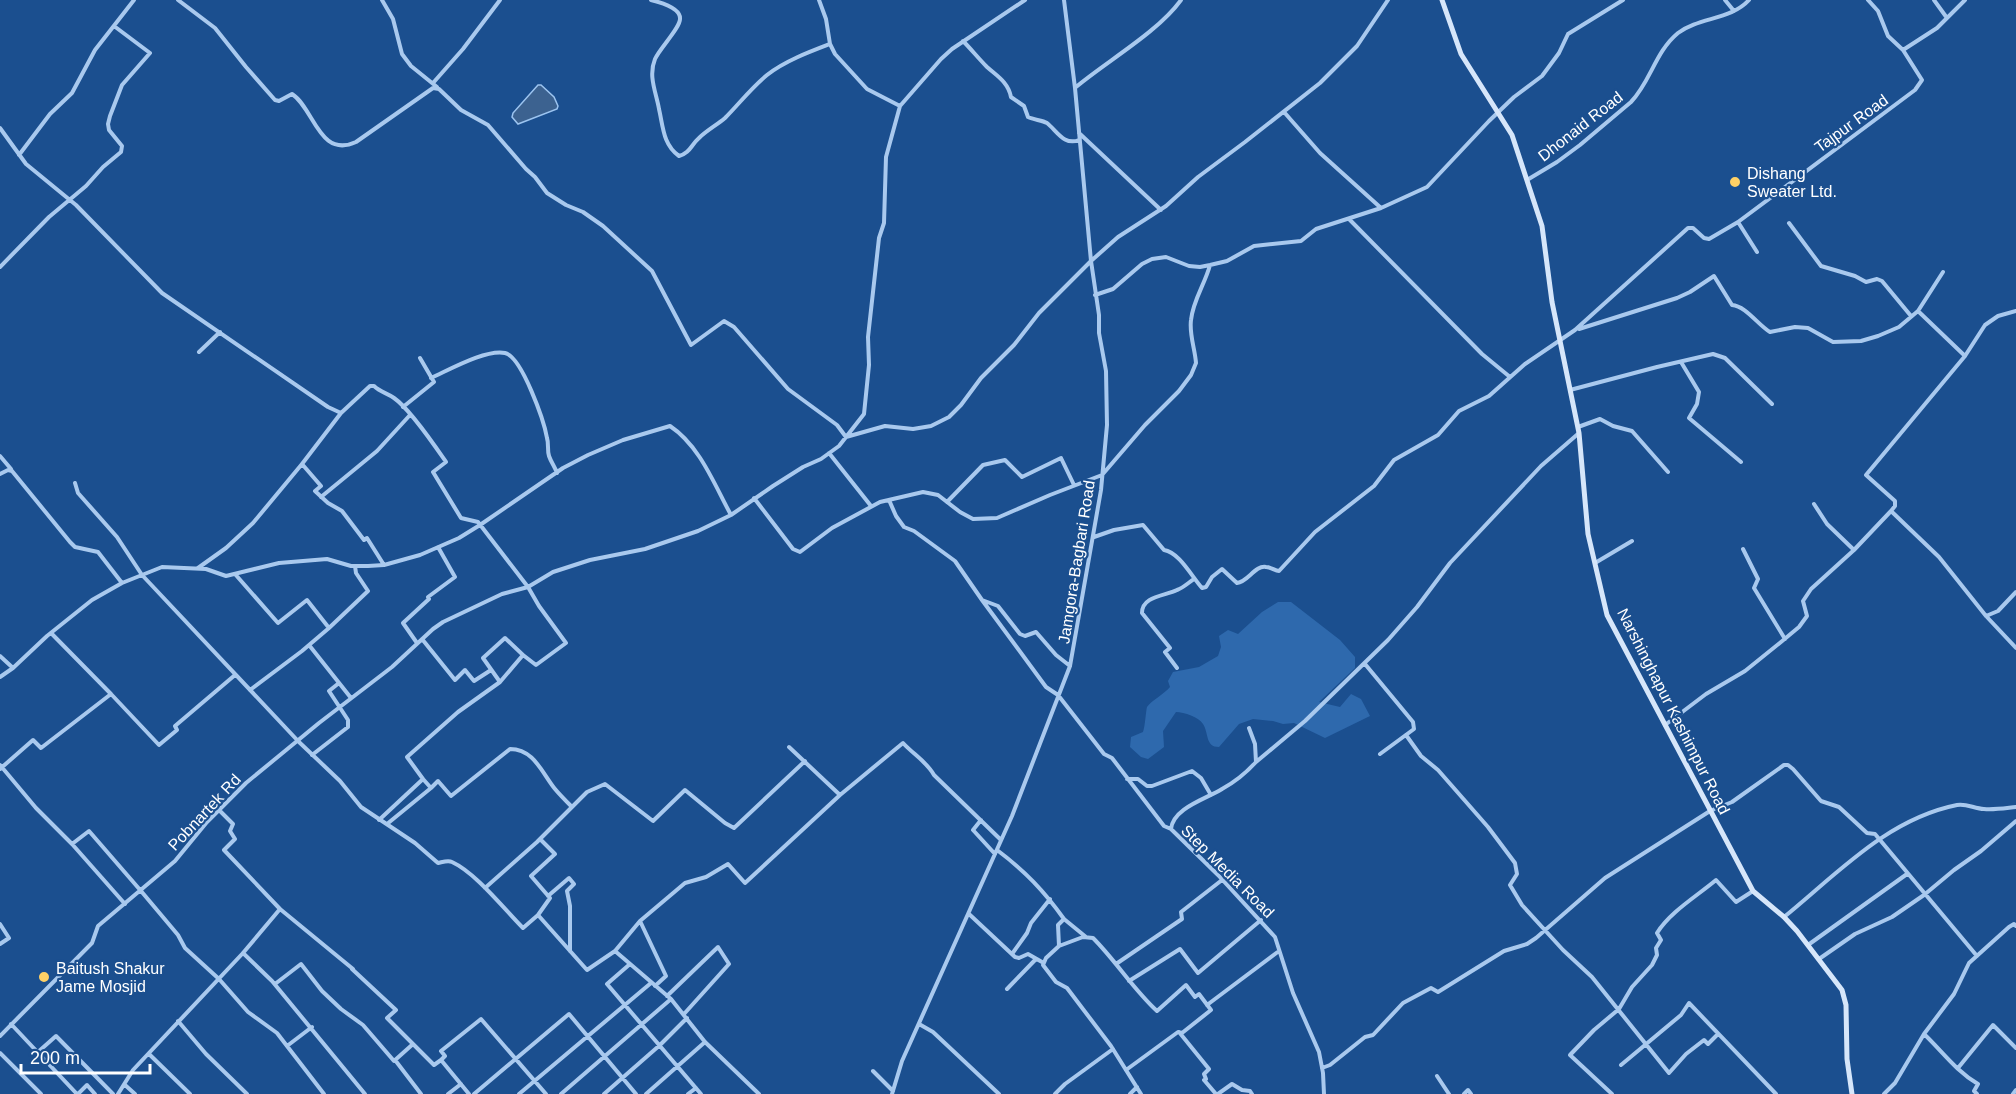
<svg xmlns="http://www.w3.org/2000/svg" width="2016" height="1094" viewBox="0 0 2016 1094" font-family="Helvetica,sans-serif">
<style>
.green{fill:#2e69ad}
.water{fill:#3c6290;stroke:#9cc4f0;stroke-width:1.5}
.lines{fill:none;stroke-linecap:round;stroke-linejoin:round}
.street{stroke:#a9c9ee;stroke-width:4}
.secondary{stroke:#d6e6fa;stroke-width:5}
.poi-dot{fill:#ffd166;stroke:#1b4f8f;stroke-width:2}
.labels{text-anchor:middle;stroke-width:4.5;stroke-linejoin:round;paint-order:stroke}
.street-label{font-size:16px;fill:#fff;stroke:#1b4f8f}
.poi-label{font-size:16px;fill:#fff;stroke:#1b4f8f;text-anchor:start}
</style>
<rect width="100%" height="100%" fill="#1b4f8f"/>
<path class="green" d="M1278,602H1291L1340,640L1355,657V668L1319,702L1340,707L1351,694L1361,699L1370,716L1325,738L1294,723L1283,724L1273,721L1253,719L1239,724L1219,747C1205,747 1209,733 1203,724C1199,717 1184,712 1176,712L1163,731L1164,747L1148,759L1141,757L1130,747L1131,737L1143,732C1145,727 1146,710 1147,707C1150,702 1165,693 1170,687L1168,681L1173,672L1199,667L1218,656L1221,647L1219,636L1228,630L1238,634L1262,612Z"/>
<path class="water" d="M538,85H541L554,97L558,106L557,109L518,124L512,117L513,113Z"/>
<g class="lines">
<path class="street" d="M178,0L215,28L246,67L275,100L279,101L292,94C314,108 319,159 356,142L433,88L439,89L461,110L488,125L526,169L535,177L547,193L566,205L583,212L603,226L652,271L691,345L724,321L734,327L788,389L837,425L846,437L885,426L913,429L931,426L949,417L961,405L981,378L1014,345L1039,313L1091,261L1118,237L1166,206L1198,177L1245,142L1320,83L1357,46L1388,0
M382,0L393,19L402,54L411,66L437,87
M651,0C659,2 681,8 680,19C680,28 660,48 655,59C648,76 656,92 659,109C663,126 663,145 679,156C690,153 691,145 699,138C707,130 717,125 725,118C739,104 751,88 767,75C785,61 809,52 830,44
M819,0L826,19L830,44L835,54L867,89L900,106
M1725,0L1734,11
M1868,0L1878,11L1888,36L1903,50
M1934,0L1947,18
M963,41C971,49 979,59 987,67C997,76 1008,82 1011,97L1024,106L1028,117C1034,120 1042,120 1047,123C1057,131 1064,146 1079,140
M433,83L463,49L500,0
M1076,87C1107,61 1158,32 1181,0
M1284,112L1320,153L1381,208
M0,128L26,164L76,205L162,293L328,407L341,413L370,386H374C380,392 387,393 394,398C410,409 435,446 446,462L433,472L461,518L478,522L528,587L502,594L443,622L433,629L392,667L319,723L246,783L207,822L175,861L98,926L92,943L0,1036
M1079,133L1161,210
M19,155L50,114L72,93L95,50L134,0
M1527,180L1557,162L1580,145L1631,102C1651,81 1655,52 1678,33C1699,17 1731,20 1749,0
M1349,219L1482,354L1510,377
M1738,222L1757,252
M1789,223L1821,266L1855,276L1866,282L1877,279L1882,281L1911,316
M0,267L49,217L86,186L103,167L121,152L122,146L109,130L108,124L110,116L122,85L150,53L114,26
M1095,295L1113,289L1142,264L1152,259L1166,257L1189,266L1200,267L1210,265L1227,261L1254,246L1301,241L1316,229L1381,208L1427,187L1489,121L1514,97L1542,76L1559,53L1568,34L1623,0
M1918,311L1965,356
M2016,311L1998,316L1985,325L1965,356L1866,475L1895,501V506L1891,511L1939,557L1986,616L2016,648
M1579,329L1677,298L1690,292L1714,276L1732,305C1746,306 1758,325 1770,332L1795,327L1808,328L1833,342L1861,341L1878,336L1899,327L1918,311L1943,272
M199,352L220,332
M1681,362L1699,392L1697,404L1689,418L1741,462
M431,378C449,370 486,349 505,353C522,357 544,421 547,438C549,444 547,450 549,456C551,462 555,467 557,473
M1570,390L1657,367L1713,354L1725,358L1772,404
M403,407L434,382L420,358
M1578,427L1600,419L1613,426L1632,431L1668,472
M829,453L871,506
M0,456L11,469
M302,464L341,413
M0,474L8,470L12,471L70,542L75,547L98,552L122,583
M75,483L78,493L117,537L142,575L299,742L340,781L361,807L415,843L438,863C443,862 448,860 452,862C476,873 504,909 523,928L538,915L587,970L615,951L671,999L705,1042L759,1094
M321,497L377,451L410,415
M754,498L793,549L800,552L832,528L880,502L923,492L938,495L960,512L973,519L997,518L1050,495L1102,475L1145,425L1179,391L1191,375L1196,363C1195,349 1189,334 1191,320C1193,300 1205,284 1210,265
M889,500L896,516L904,527L914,531L955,561L982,600L998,606L1020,634L1025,636L1036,632L1056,655L1070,666
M947,502L983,465L1005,460L1022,477L1061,458L1074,485
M1814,504L1827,524L1854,550
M1094,537L1114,530L1143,525L1164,550C1179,552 1192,577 1202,588L1206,587L1212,577L1222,569L1237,583C1248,582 1255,565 1266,567C1271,567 1275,571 1279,571L1315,532L1374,486L1394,460L1438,435L1459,411L1489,396L1525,364L1575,330L1688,228H1693L1704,238L1709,239L1738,222L1915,90L1922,80L1903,50L1937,28L1965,0
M1743,549L1758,579L1754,588L1785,639
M1595,563L1632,541
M198,568L226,548L253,523L302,464L321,486L315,491L328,503L342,511L364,540L367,538L384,565
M235,574L278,623L307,600L329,628L368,591L356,573L355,566
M982,600L1046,687L1058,695L1104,754L1112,758L1164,826L1171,829L1218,875L1275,937L1293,993L1319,1052L1323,1073L1324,1094
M1986,616L1998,611L2016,592
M422,639L455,680L465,670L474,681L491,670
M417,643L403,623L429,599L428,597L455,577L438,547
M309,645L351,698
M0,656L13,668
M1365,664L1413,722L1414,729L1380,754
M1177,668L1165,652L1170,648L1142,613C1142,596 1165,596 1177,590C1183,588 1188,583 1194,579
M0,677L13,668L47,636L92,600L122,583L162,567L206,569L226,576L279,563L327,559L351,566H368L384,565L420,555L459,538L480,525L563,468L588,455L623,440L670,426C700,446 714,484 731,515
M500,682L483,658L505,638L523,655
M250,690L302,651L329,628
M111,694L159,745L177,730L175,726L235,675
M1665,725L1706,694L1745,671L1781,642L1799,627L1807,616L1803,601L1811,589L1854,550L1891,511
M1406,735L1421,756L1438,770L1488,827L1515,863L1517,874L1510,885L1522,905L1563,950L1592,977L1669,1073L1686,1054L1704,1040L1708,1044L1718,1034
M789,747L840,795L903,743C913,754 927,762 934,775L1001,840
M312,755L348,727V720L329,691L339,683
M1256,762L1305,721L1388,640L1417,607L1450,563L1541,466L1579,433
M0,765L36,808L72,844L125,904
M0,769L33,740L41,748L111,694L51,633
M423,779L431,788L438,781L451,796L510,749C534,749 542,773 555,789C560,795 566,801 572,807L537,842L485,888
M1127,779H1138L1147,786H1152L1192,771L1201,778L1211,795
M572,807L587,792L605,784L653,821L685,790L725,823L734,828L805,761
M219,810L233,824L230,831L235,839L224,850L280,909
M379,820L423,779L407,757L458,712L500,682L523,655L536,665L566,643L539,606L528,587L553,572L590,560L645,549L698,531L731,515L773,486L803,467L821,459L839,446L864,414L869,365L868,337L879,238L884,223L886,157L900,106L941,59L952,49L1025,0
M981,820L973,830L995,854
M387,824L431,788
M1171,829C1173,808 1206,799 1222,789C1235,782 1246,773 1256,762L1255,744L1249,728
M72,844L89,831L141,891
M997,850C1025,871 1044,891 1064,919L1058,925L1059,946L1046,958L1043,965L1056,982L1067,988L1111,1046L1141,1094
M141,891L178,935L185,948L219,979L248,1012L277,1033L287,1046L312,1027
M548,896L569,878L574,884L567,891L570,906V951
M969,914L1015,957L1019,958L1028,954L1042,962
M538,915L550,898L531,876L555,854L540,839
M1784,917C1837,874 1887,819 1957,805C1966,803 1975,809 1984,809C1994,810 2006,808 2016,807
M1064,919L1086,937
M640,921L666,976L655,986
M0,924L9,938L0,944
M1808,945L1907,874
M1059,946L1083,937L1093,938C1116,961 1133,989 1157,1011L1186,985L1195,997L1199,994L1211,1010L1182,1033L1178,1032L1126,1070
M615,951L640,921L685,883L706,877L728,864L745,883L840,795
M243,953L272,981L365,1094
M1012,954L1027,933L1031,923L1050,899
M1819,959L1855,934L1892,917L1924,895L1954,870L1981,851L2016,821
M630,964L607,984L701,1094
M1116,964L1182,919L1181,912L1222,880
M352,969L396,1010L387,1018L434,1065L441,1060L469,1094
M1129,981L1180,949L1198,973L1261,920
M275,984L301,964L322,991L341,1009L363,1025L394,1061L413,1044
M1007,989L1036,959
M667,996L718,947L729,964L684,1014
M1207,1005L1279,951
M178,1021L206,1054L247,1094
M11,1024L77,1094
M919,1024L933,1032L999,1094
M1179,1032L1209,1069L1204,1074L1206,1079L1204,1080L1216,1094
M1924,1034C1942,1051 1956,1071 1978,1084L1974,1091L1977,1094
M287,1046L324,1094
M38,1052L56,1036L113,1094
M0,1053L41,1094
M149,1054L190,1094
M395,1060L421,1094
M441,1060L445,1056L441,1051L481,1019L546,1094
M1621,1065L1681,1015L1689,1003L1776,1094
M1322,1068L1330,1065L1365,1037L1373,1035L1403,1003L1431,988L1438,992L1504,951L1527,944L1536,938L1605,878L1710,811L1732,802L1784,765H1788L1793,769L1821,801L1839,807L1867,833L1875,834L1977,956
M1958,1068L1993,1025L2016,1048
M873,1071L893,1091
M1437,1076L1449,1094
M125,1085L135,1094
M78,1094L87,1085L95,1094
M118,1094L133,1070L243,953L280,909L353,969
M448,1094L461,1084
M474,1094L569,1014L636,1094
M519,1094L651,983
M561,1094L671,999
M604,1094L660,1045L687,1018
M646,1094L705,1042
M688,1094L696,1088
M892,1094L902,1061L1012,816L1070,666L1101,490L1107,425L1106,371L1099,333V315L1091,261L1075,88L1064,0
M1055,1094L1065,1084L1113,1049
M1130,1094L1137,1087
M1218,1094L1232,1084L1242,1090L1250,1091L1252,1094
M1464,1094L1468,1090L1471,1094
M1612,1094L1570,1055L1594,1030L1619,1009L1632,987L1652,965L1657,955L1656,948L1661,940L1657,933C1670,912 1697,896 1716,880L1736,902L1753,891
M1884,1094L1895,1083L1924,1034L1954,994L1969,963L2009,927L2014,924L2016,926
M2013,1094L2016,1090"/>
<path class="secondary" d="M1442,0L1461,54L1512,135L1542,226L1552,302L1579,433L1588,534L1607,615L1753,891L1784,917L1797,931L1842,990L1846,1005L1847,1059L1852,1094"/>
</g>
<g class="poi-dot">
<circle cx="1735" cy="182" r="6"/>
<circle cx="44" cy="977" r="6"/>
</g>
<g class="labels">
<g class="street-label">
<text transform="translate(1851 123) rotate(-36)" y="6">Tajpur Road</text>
<text transform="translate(1580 126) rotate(-38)" y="6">Dhonaid Road</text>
<text transform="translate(1076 562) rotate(-81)" y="6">Jamgora-Bagbari Road</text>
<text transform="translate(1674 711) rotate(63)" y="6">Narshinghapur Kashimpur Road</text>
<text transform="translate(204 812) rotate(-47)" y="6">Pobnartek Rd</text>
<text transform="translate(1228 871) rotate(45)" y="6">Step Media Road</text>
</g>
<g class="poi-label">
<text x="1747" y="179">Dishang<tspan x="1747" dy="18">Sweater Ltd.</tspan></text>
<text x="56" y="974">Baitush Shakur<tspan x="56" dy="18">Jame Mosjid</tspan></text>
</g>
</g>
<path d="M21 1064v9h129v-9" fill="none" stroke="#ffffff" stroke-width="3"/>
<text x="30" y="1064" font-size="18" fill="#ffffff" stroke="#1b4f8f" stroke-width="4.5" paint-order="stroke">200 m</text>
</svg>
